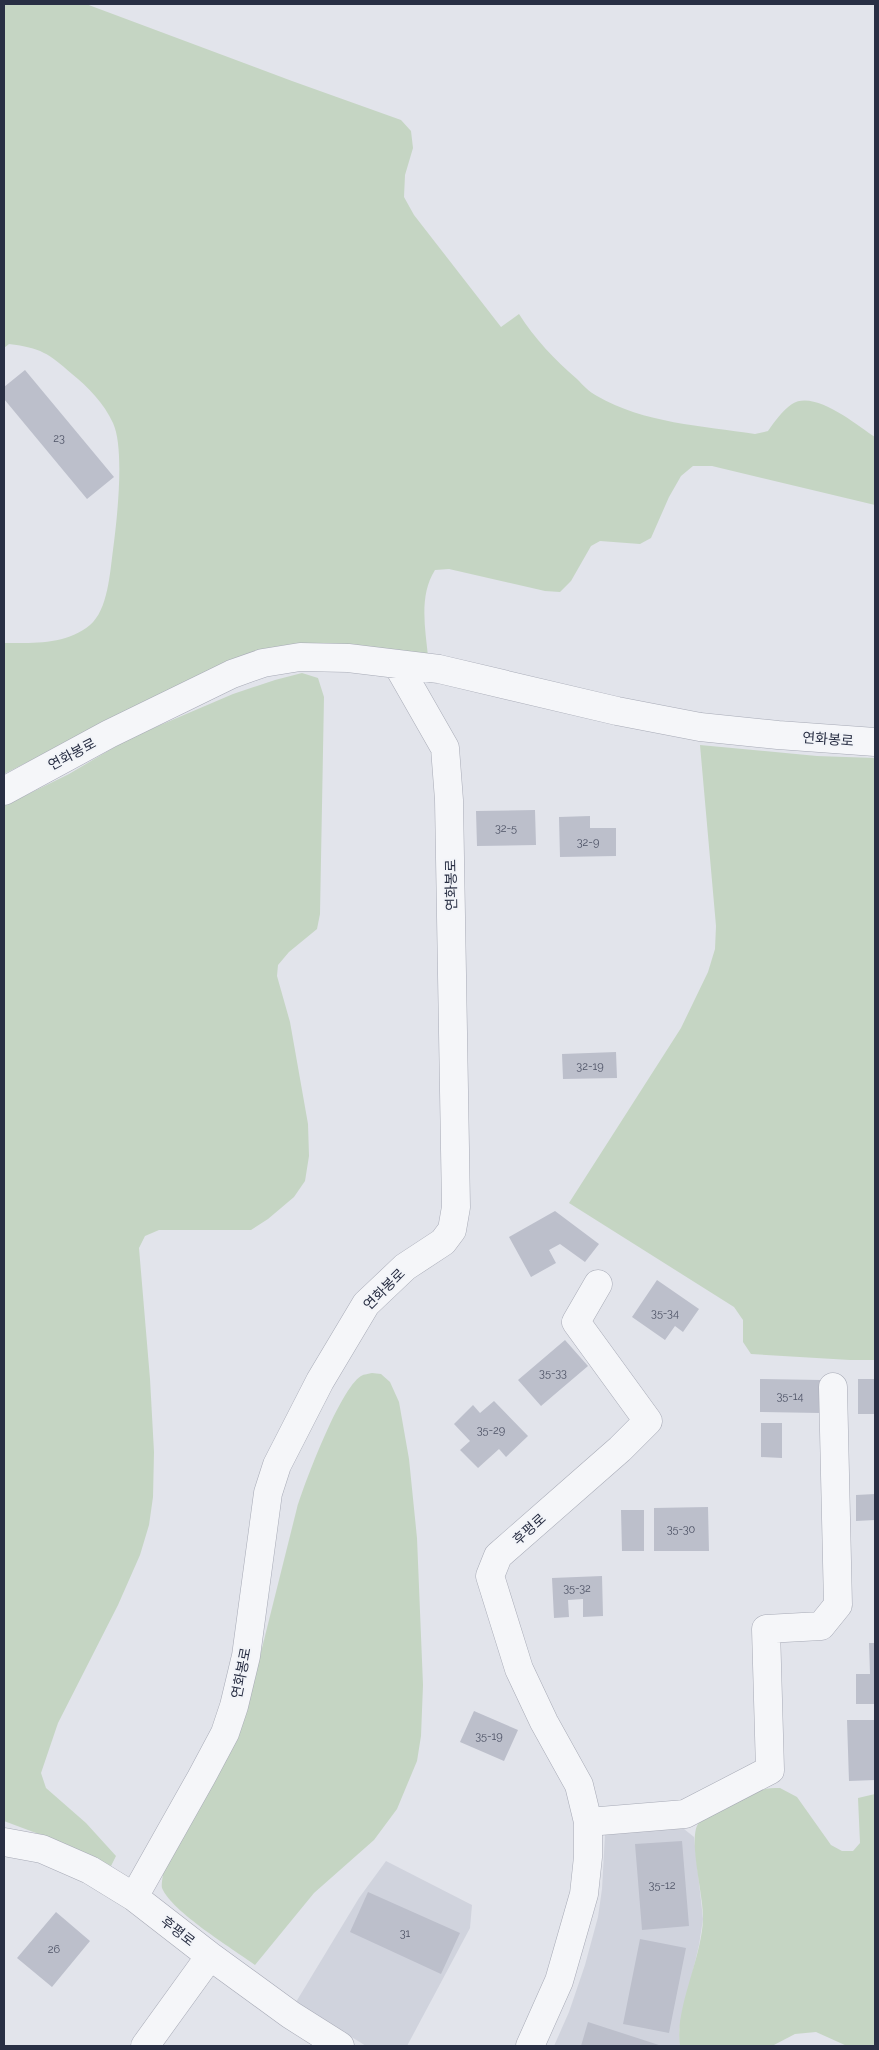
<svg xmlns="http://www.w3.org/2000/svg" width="879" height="2050" viewBox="0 0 879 2050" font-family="Raleway,'Noto Sans KR',sans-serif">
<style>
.built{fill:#d0d3dd}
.green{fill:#c5d5c3}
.building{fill:#bcbfcb}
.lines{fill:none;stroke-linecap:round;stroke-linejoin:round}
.minor-casing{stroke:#a7aab6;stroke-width:29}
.minor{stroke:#f5f6f9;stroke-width:28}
.labels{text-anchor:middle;stroke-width:4;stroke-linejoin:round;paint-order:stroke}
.number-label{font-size:11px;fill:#4e5366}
.street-label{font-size:14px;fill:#292f44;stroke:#f2f4f8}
</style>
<rect width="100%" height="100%" fill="#e2e4eb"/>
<path class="built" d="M669,1825L684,1829L694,1837L703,1919L699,1945L679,2030L680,2046H554L569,2012L585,1965L598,1917L602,1889L605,1835L612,1829Z
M386,1861L472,1905L470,1928L407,2046H366L296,2002L359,1898Z"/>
<path class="green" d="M4,4H86L292,81L401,120L411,131L413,148L405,175L404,197L414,215L501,327L519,314C535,339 554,359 577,379C583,385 589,392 597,396C643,423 703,426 755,434L768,431C775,421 782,411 792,404C814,389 857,425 875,437V505L712,466H693L681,476L669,497L651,538L640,544L600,541L591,546L571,581L560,592L545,591L449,569L435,570C419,595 425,628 428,656L244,657L199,675L4,774V643C34,643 66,645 90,625C108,610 110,572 113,550C117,520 125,449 113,423C104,403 88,387 72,374C48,353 41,348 9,344L4,348Z
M302,673L318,678L324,697L320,914L317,929L289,952L278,965L277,976L290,1022L308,1124L309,1156L305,1181L294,1197L268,1219L251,1230H159L145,1236L139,1248L150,1379L154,1452L153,1497L149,1525L140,1555L118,1605L58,1723L41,1773L46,1788L86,1823L116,1856L111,1866L68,1845L4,1821V806L69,774L130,738L233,694L275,680Z
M700,745L817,756L875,758V1360H850L751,1354L743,1342V1320L734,1307L569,1203L681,1028L708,972L715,949L716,926Z
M372,1373L381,1374L390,1382L399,1402L409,1459L417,1538L423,1685L421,1736L417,1761L397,1809L374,1840L314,1893L255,1965C232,1948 172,1912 162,1888C161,1884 163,1877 163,1873L220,1771L240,1726L251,1692L297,1508C305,1482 340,1389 361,1376C364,1374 369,1374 372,1373Z
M780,1788L797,1797L831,1845L842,1851H853L860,1843L858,1798L875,1794V2046H847L816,2032L795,2034L772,2046H680C674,2010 702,1958 703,1919C704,1897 688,1840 698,1824C703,1815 750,1794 762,1790C767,1788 774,1788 780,1788Z"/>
<path class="building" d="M25,370L114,477L87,499L4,399V387Z
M535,810L536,845L477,846L476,811Z
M590,816V828H616V856L560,857L559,817Z
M616,1052L617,1078L563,1079L562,1054Z
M555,1211L599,1244L585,1262L560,1244L549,1250L556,1263L531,1277L509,1237Z
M657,1280L699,1309L683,1332L675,1326L665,1340L632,1317Z
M565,1340L588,1366L541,1406L518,1380Z
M760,1379L821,1380L820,1413L760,1412Z
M858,1379H875V1414H858Z
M494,1401L528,1436L506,1457L499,1449L478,1468L460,1450L470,1441L454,1424L473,1405L480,1413Z
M761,1423H782V1458L761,1457Z
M875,1494V1520L856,1521V1495Z
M708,1507L709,1551H654V1508Z
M621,1510H644V1551H622Z
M602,1576L603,1616L583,1617V1599L568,1600L569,1617L554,1618L552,1578Z
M869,1643H875V1704H856V1674H870Z
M474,1711L518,1730L504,1761L460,1742Z
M847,1720H875V1780L849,1781Z
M682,1841L689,1926L642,1930L635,1844Z
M368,1892L460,1933L441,1974L350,1932Z
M56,1912L90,1941L52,1987L17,1958Z
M640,1939L686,1948L669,2033L623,2024Z
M588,2022L662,2046H581Z"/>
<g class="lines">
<g class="minor-casing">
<path id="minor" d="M4,791L109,734L232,674L263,663L300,657L348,658L439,669L617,711L700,727L778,735L875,742
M588,1822L685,1814L770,1770L766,1629L821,1626L838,1605L833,1387
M4,1842L42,1849L90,1870L134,1897L210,1956L291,2015L340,2046
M134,1897L201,1778L225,1733L234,1706L246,1656L268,1493L277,1465L320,1381L366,1304L405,1267L443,1242L452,1230L456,1207L449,800L445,748L397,664
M145,2046L210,1956
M530,2046L559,1981L584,1894L588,1857V1822L579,1785L544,1722L519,1669L490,1576L498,1556L620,1449L648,1421L576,1322L598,1284"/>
</g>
<use href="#minor" class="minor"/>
</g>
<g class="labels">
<g class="number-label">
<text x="59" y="442">23</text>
<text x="506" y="832">32-5</text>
<text x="588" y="846">32-9</text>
<text x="590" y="1070">32-19</text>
<text x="665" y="1317">35-34</text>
<text x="553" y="1377">35-33</text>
<text x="790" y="1400">35-14</text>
<text x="491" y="1434">35-29</text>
<text x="681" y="1533">35-30</text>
<text x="577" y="1592">35-32</text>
<text x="489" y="1740">35-19</text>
<text x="662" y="1889">35-12</text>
<text x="405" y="1937">31</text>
<text x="54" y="1953">26</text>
</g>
<g class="street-label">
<text transform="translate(828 739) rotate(4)" y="5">연화봉로</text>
<text transform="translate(72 754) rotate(-28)" y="5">연화봉로</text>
<text transform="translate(451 885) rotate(-91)" y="5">연화봉로</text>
<text transform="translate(384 1289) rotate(-45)" y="5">연화봉로</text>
<text transform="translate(529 1529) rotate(-42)" y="5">후평로</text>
<text transform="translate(241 1673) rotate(-79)" y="5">연화봉로</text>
<text transform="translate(178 1931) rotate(38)" y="5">후평로</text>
</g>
</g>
<rect width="879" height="2050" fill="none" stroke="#292f44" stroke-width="10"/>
</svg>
